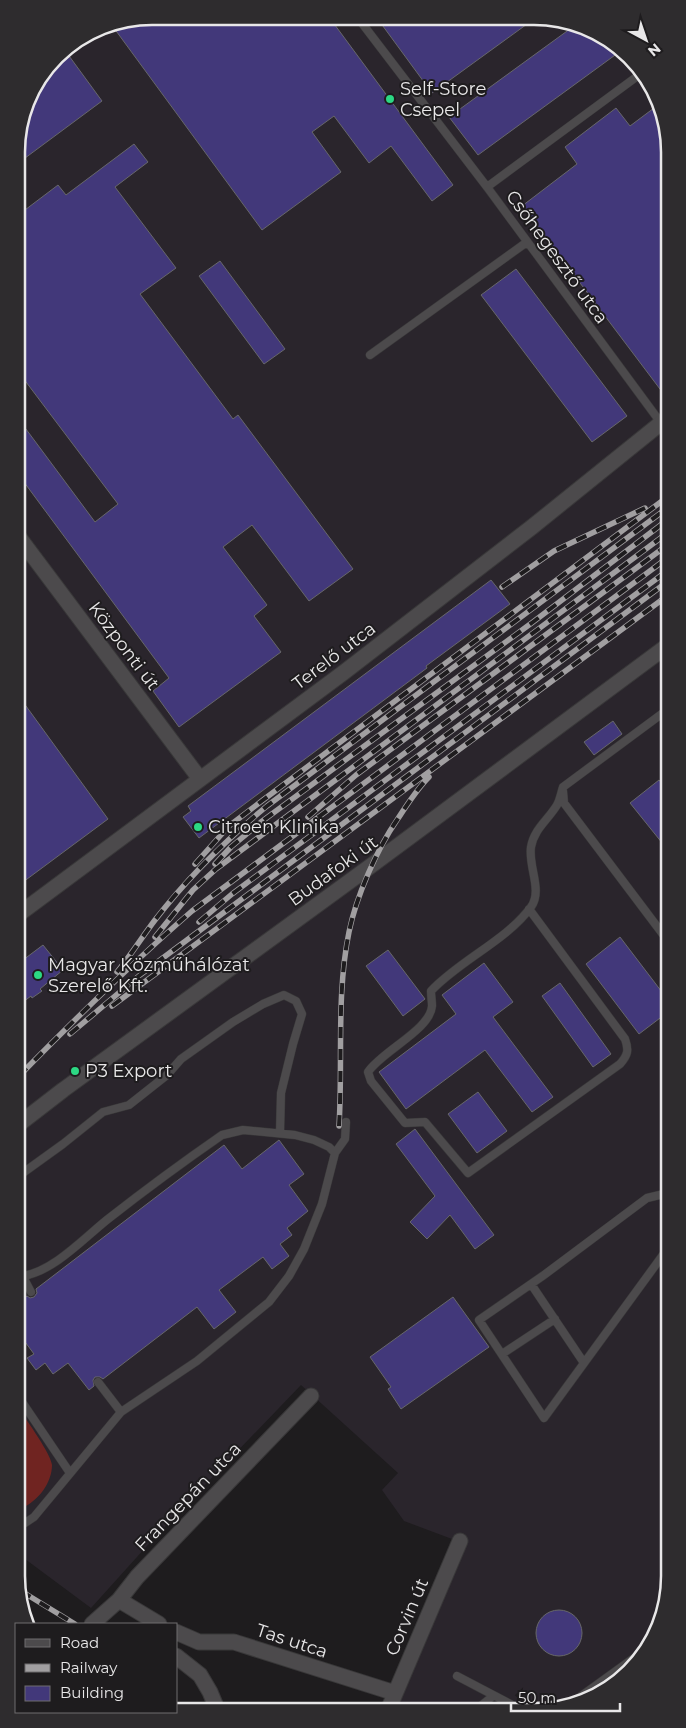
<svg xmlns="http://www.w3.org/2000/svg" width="686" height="1728" viewBox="0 0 686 1728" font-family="Montserrat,sans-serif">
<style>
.built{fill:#2a252c}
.green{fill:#702421}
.building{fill:#42387a;stroke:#67676a}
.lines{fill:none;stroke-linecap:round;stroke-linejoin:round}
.service-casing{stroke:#393839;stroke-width:9}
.minor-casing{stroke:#393839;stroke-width:17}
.service{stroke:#4c4a4c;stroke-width:8}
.minor{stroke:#4c4a4c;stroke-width:15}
.rail-casing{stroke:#a19fa1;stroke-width:5.5}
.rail{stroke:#1e1c1e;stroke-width:4;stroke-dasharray:11;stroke-linecap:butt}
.poi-dot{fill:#2cd884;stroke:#1e1c1e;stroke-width:2}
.labels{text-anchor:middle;stroke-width:4;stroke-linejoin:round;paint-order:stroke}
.poi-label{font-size:18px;fill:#e8e7e8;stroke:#1e1c1e;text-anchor:start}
.street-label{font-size:18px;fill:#e8e7e8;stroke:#1e1c1e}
.rim{fill:none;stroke:#e8e7e8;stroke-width:2.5}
</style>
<rect width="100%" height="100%" fill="#1e1c1e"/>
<path class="built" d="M152,16L560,19L624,50L665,117L669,1584L641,1659L609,1689L569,1707L389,1708L460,1542L404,1521L382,1490L398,1473L301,1385L155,1537L91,1608L21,1556L17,143L30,92L62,50L100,26Z"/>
<path class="green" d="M20,1410C27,1421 51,1454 52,1465C52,1483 38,1501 22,1508H21Z"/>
<path class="building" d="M152,16L329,17L453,185L432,201L391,146L369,163L334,116L312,132L341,172L262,230L111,24Z
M377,18L534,19L432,93Z
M574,26L622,50L478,155L449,117Z
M64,49L102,101L17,164V143L30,92Z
M658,105L665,117L666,397L522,206L577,164L565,147L616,108L630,126Z
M134,144L148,162L115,187L176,268L140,294L233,419L238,415L353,569L309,601L252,525L223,547L267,605L254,616L281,652L179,727L153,691L169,678L18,474L17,417L95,522L118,504L17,370V216L58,185L66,195Z
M220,261L285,349L264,364L199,276Z
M516,269L627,416L592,442L481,295Z
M491,580L510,604L426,666L427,668L199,838L183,817L191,811L188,806Z
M18,695L108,819L19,885Z
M613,721L622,734L594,755L584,742Z
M659,780L667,790V849L630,803Z
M620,937L668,1000V1012L639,1034L586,964Z
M43,945L63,970L40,989L42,991L32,998L31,996L19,1005V963Z
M388,950L425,999L403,1016L366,966Z
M484,963L513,1002L493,1017L553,1097L532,1112L485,1050L406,1109L379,1072L456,1014L442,995Z
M560,983L611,1054L593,1067L542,996Z
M478,1092L507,1131L477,1153L448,1114Z
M415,1129L494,1235L475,1249L450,1215L427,1239L410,1222L435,1196L396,1144Z
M279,1140L304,1174L289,1185L308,1211L287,1228L292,1235L280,1244L289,1256L272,1269L263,1257L219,1290L236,1312L214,1329L197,1307L103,1379L100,1377H95L93,1380L94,1386L89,1390L68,1363L53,1374L45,1363L36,1370L27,1358L34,1354L20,1335V1301L27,1296L30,1298L34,1297L37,1293L36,1289L224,1145L242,1169Z
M453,1297L489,1347L401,1409L388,1389L391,1387L370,1357Z
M536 1633a23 23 0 1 1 46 0a23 23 0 1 1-46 0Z"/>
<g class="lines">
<g class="service-casing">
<path id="service" d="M358,18L487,187
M639,75L487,187L661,423
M370,355L527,242
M563,791L564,803L668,941
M529,909L625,1039C629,1050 628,1055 620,1064L468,1173L425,1122L405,1123L371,1081L368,1072C382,1051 430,1030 432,1006C432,1001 431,996 431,991C460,960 506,941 531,907C543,890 528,867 531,847C534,829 548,820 557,805C560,800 561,793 563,787L667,710
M20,1175L63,1144L103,1112L129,1105L167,1075L181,1059L233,1022L263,1004L284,995L296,1001L302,1014L293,1044L281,1093L280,1133
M668,1193L647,1198L544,1275L479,1320L544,1418L668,1248
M20,1271L31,1292
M23,1276C54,1271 84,1238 108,1219C145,1190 183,1162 222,1135L243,1130L295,1135L314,1140L329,1147L335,1153
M531,1284L584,1363
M502,1354L555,1319
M98,1382L121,1412
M20,1399L70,1473
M21,1523H25L34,1517L121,1412L197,1361L269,1302L289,1276L304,1249L322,1204L335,1153L345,1139L346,1122
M457,1676L516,1707
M566,1707L645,1650
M478,1708L493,1696"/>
</g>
<g class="minor-casing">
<path id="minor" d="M18,536L200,779
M19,914L343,673L532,527L666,419
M19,1124L63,1090L372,865L667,646
M119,1600L159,1624
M92,1624L119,1600L137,1577L311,1396
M176,1632L199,1642H234L395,1693
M176,1656L200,1675L210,1692L217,1709
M389,1708L460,1541"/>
</g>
<use href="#service" class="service"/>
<use href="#minor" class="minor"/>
<g class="rail-casing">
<path id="rail" d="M502,587L554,551L645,508
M308,817L356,775L666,546
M195,864L229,826L263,800L666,498
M215,864L231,847L261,822L533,622L666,521
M199,922L232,894L667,571
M155,937L193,890L216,869L666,534
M117,972C131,955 142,937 155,920C188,877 226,840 267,806L666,509
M112,1006L667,596
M70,1034L140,975L667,582
M19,1076C75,1019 132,963 192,911L666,559
M339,1126C343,1062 336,995 349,932C356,897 377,849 397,820C407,805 416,790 429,777
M21,1591L75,1624"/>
</g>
<use href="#rail" class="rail"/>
</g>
<g class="poi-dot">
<circle cx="390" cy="99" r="5"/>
<circle cx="198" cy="827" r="5"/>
<circle cx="38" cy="975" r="5"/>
<circle cx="75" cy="1071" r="5"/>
</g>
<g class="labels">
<g class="poi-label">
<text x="400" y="95">Self-Store<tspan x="400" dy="21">Csepel</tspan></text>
<text x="208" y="833">Citroen Klinika</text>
<text x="48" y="971">Magyar Közműhálózat<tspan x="48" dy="21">Szerelő Kft.</tspan></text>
<text x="85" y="1077">P3 Export</text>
</g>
<g class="street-label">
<text transform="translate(557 257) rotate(54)" y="6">Csőhegesztő utca</text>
<text transform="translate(124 646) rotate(53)" y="6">Központi út</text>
<text transform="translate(334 656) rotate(-37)" y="6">Terelő utca</text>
<text transform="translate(333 871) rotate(-36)" y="6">Budafoki út</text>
<text transform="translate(188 1497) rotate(-46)" y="6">Frangepán utca</text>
<text transform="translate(407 1617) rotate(-67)" y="6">Corvin út</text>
<text transform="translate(292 1641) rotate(18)" y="6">Tas utca</text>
</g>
</g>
<path d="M0 0H686V1728H0ZM152 25H534A127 127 0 0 1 661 152V1576A127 127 0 0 1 534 1703H152A127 127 0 0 1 25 1576V152A127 127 0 0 1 152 25Z" fill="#2e2c2e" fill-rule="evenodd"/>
<path class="rim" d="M152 25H534A127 127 0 0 1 661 152V1576A127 127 0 0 1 534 1703H152A127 127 0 0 1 25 1576V152A127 127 0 0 1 152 25Z"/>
<rect x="15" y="1623" width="162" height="90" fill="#1e1c1e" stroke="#6f6d6f"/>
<rect x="25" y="1639" width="25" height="8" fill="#4c4a4c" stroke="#6f6d6f"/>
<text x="60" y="1648" font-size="15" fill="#e8e7e8">Road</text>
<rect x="25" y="1664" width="25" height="8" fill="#a19fa1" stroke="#6f6d6f"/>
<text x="60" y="1673" font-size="15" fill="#e8e7e8">Railway</text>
<rect x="25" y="1686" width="25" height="15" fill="#42387a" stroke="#6f6d6f"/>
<text x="60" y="1698" font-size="15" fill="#e8e7e8">Building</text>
<g transform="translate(646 40) rotate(140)" stroke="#1e1c1e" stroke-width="4" paint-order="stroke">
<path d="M0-4L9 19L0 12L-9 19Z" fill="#e8e7e8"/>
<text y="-8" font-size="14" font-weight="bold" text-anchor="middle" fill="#e8e7e8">N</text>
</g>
<path d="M511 1703v8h109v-8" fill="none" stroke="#e8e7e8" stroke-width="2.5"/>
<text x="518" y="1703" font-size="15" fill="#e8e7e8" stroke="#1e1c1e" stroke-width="4" paint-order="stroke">50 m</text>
</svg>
